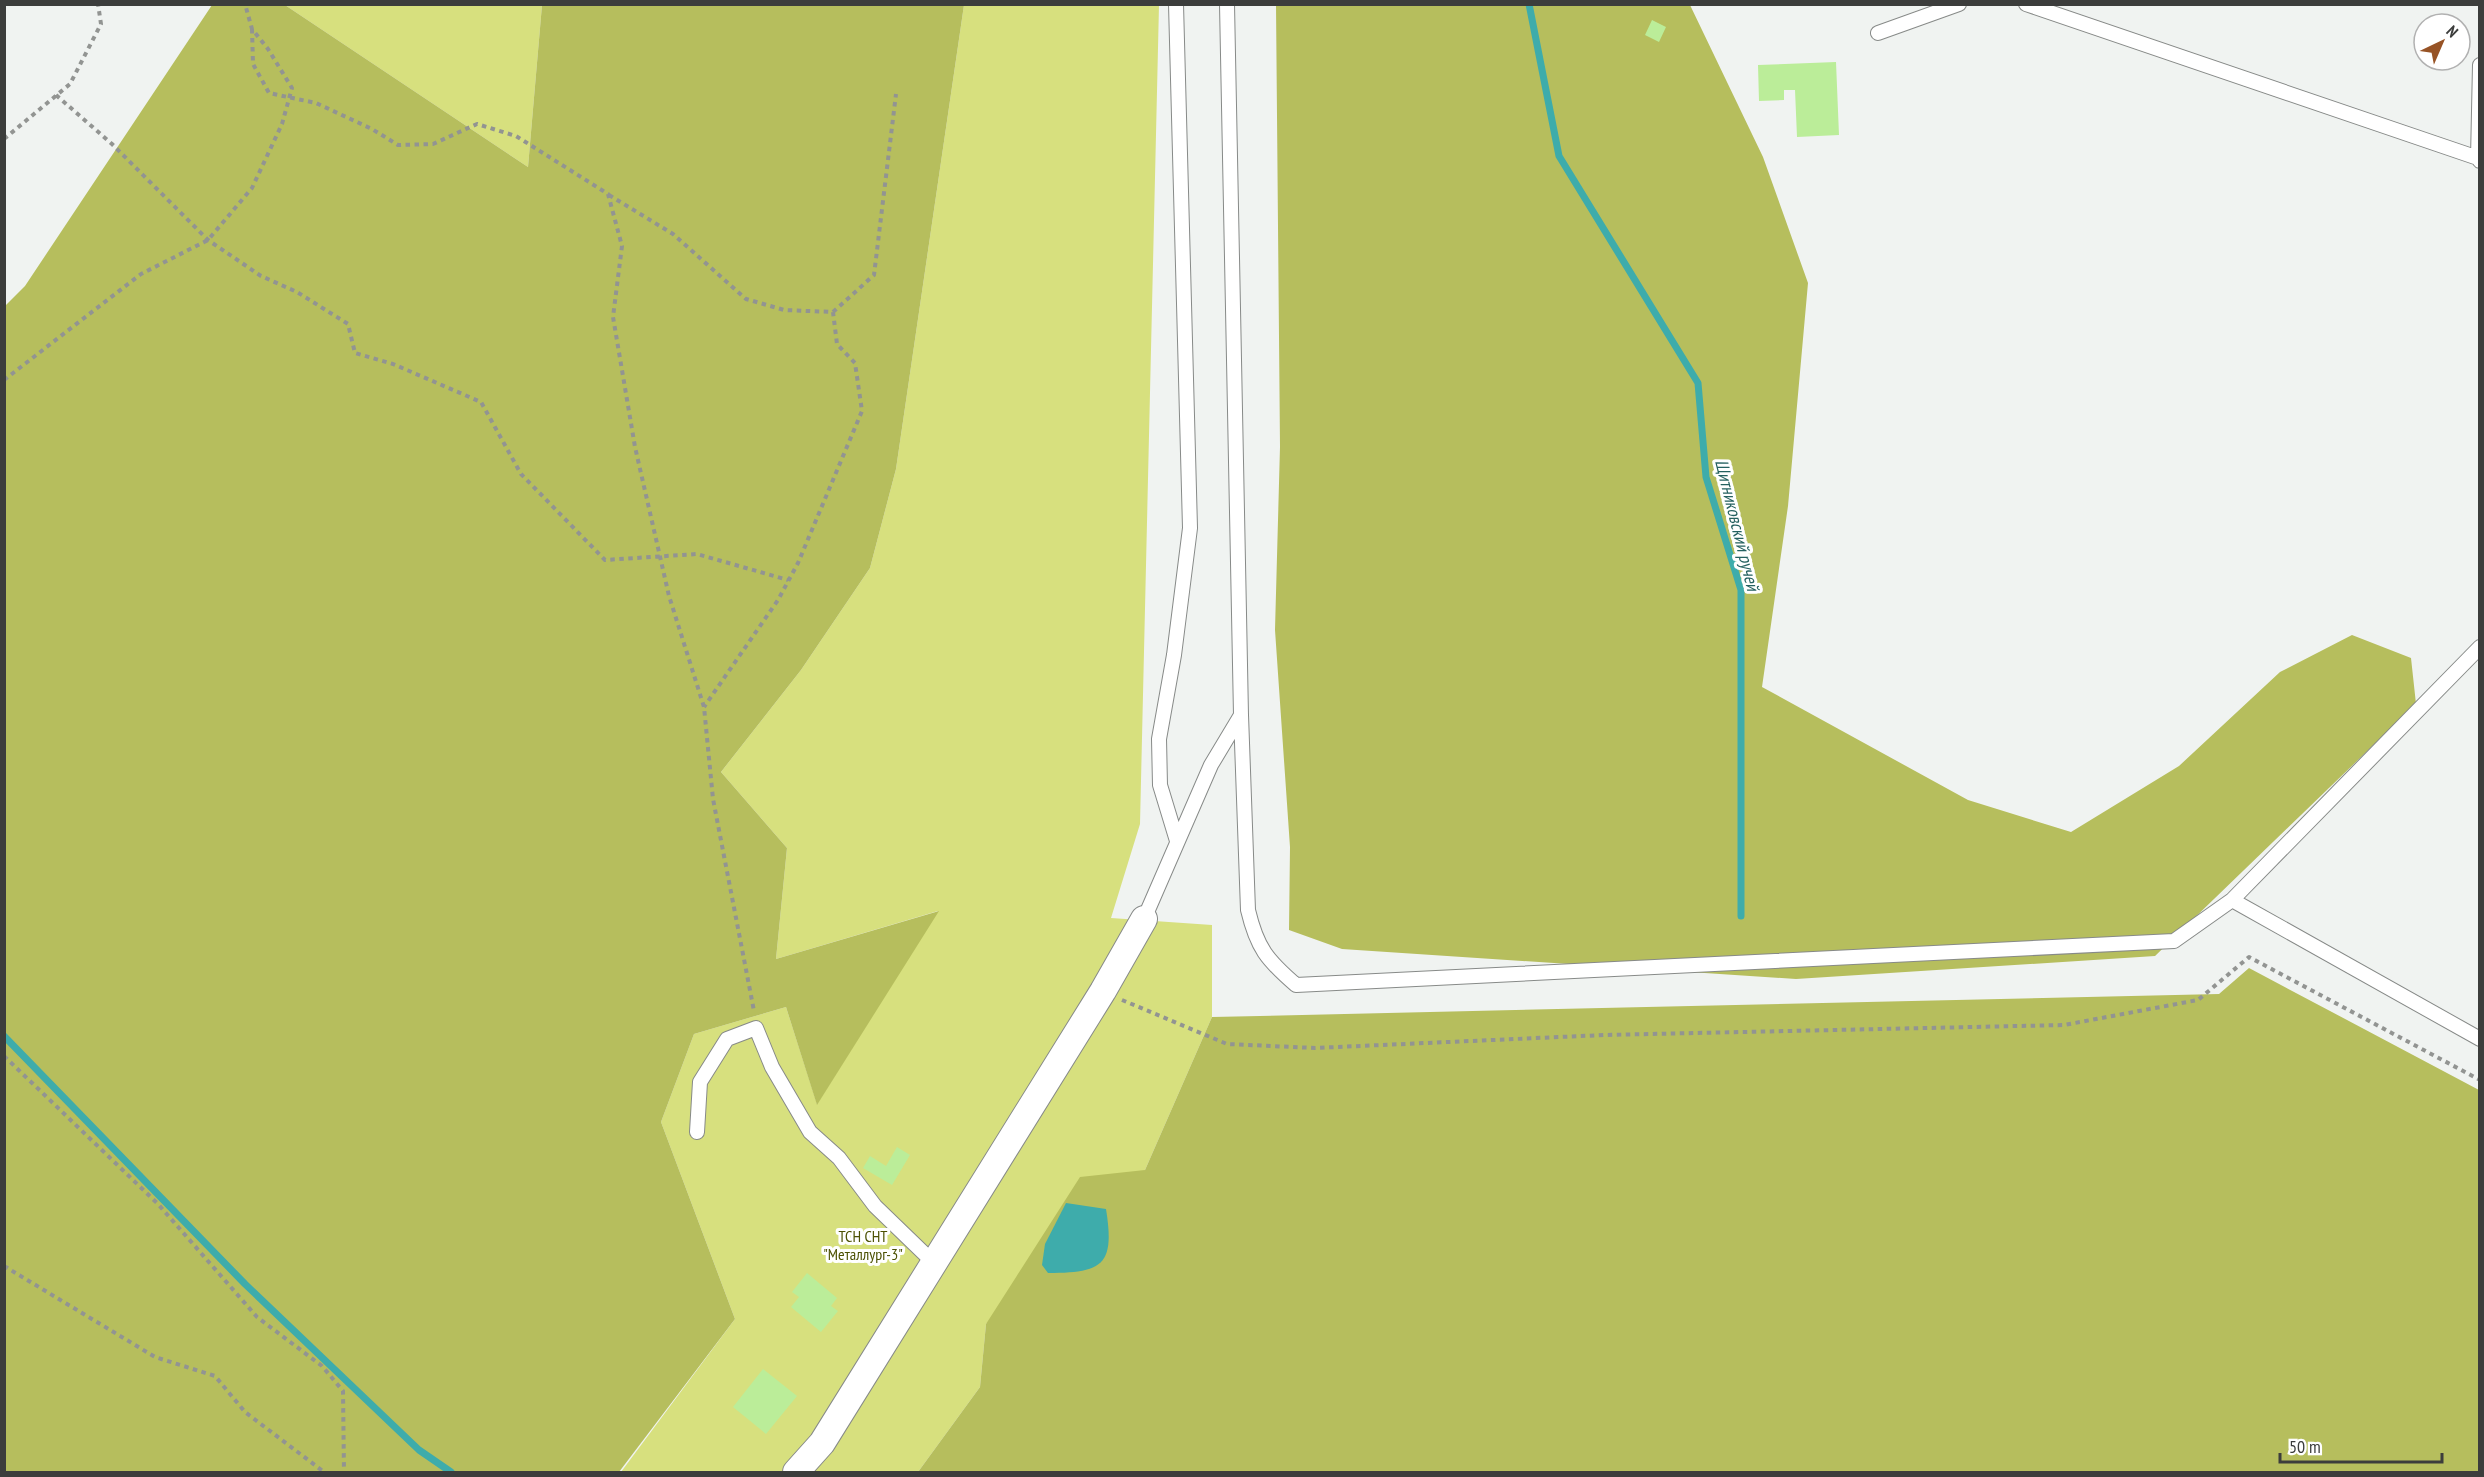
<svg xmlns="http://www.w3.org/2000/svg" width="2484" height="1477" viewBox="0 0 2484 1477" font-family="'PT Sans Narrow',sans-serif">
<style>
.green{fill:#d7e07e}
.forest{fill:#b6be5d}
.water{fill:#3eacab}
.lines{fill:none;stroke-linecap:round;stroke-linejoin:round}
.stream{stroke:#3eacab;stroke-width:7}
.building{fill:#bbed99}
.service-casing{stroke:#878a88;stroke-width:16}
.minor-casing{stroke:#878a88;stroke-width:28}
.path{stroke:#929492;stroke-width:4;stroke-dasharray:4.5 4.5;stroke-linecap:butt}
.service{stroke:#fff;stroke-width:14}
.minor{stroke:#fff;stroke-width:26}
.labels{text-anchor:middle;stroke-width:6;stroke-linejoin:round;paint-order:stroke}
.park-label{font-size:16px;fill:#4c5103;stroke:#fff}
.water-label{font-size:18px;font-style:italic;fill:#256160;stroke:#fff}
</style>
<rect width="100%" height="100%" fill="#f0f3f1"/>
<path class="green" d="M285,5H542L528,167Z
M964,5H1159L1140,824L1111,918L1212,925V1017L1145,1170L986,1324L980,1387L918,1472H621L735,1319L661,1122L694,1034L786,1007L817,1104L938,911L776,959L787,848L721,772L801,670L870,568L896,469Z"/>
<path class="forest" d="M212,5H285L528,167L542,5H964L896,469L870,568L801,670L721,772L787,848L776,959L939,911L817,1105L786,1007L694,1034L661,1122L735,1319L619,1472H5V306L25,286Z
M1276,5H1690L1763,157L1808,283L1788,506L1762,687L1968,800L2071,832L2179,766L2280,672L2352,635L2411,658L2416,704L2155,956L1796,979L1342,949L1289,930L1290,847L1275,630L1280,447Z
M2249,968L2479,1090V1472H918L980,1387L986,1324L1080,1177L1145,1170L1212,1017L2219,994Z"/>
<path class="water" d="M1066,1203L1106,1209C1115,1265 1103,1273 1048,1273L1042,1265L1045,1244Z"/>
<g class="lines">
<path class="stream" d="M1529,4L1559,156L1698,383L1706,477L1741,590V916
M4,1036L245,1284L419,1450L451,1472"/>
</g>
<path class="building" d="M1652,20L1666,27L1659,42L1645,35Z
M1836,62L1839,135L1797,137L1795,90H1784V100L1759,101L1758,65Z
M897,1147L910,1155L892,1185L863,1168L870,1156L886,1166Z
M807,1273L837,1298L831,1306L838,1311L821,1332L791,1307L799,1297L792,1292Z
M763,1369L797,1396L766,1434L733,1407Z"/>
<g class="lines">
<g class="service-casing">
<path id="service" d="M1176,4L1190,528L1174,655L1159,739L1160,785L1177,841
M1227,4L1241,715L1248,910C1257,948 1267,960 1296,985L2174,941L2232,900L2480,647
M2026,4L2478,158L2480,161
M1878,33L1959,4
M2478,158L2480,65
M2232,900L2480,1039
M1144,919L1211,765L1241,715
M697,1132L700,1082L727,1039L756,1028L772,1067L810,1132L839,1158L875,1206L934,1263"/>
</g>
<g class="minor-casing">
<path id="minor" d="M796,1472L822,1443L1103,991L1144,919"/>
</g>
<path class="path" d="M252,29L253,64L269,93L316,103L372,129L398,145L433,144L477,124L516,136L608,194L622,246L613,317L635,447L669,596L704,707L713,799L754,1011
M56,95L112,144L208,240L261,276L297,292L348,324L355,353L393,364L481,402L521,474L605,560L697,554L788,580
M4,139L70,84L101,24L98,4
M609,195L673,234L746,299L784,310L833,312L837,344L855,363L862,411L798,563L778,600L704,707
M833,312L874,275L896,94
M4,380L141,274L208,240L252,188L282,124L292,88L268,49L252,29L245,4
M1122,1000L1227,1044L1315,1048L1604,1035L2064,1025L2198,1000L2249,957L2480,1080
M4,1056L158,1204L257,1317L322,1366L343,1391L344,1472
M4,1266L155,1357L215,1376L245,1412L324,1472"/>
<use href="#service" class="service"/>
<use href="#minor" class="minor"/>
</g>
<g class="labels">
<g class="park-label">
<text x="863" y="1242">ТСН СНТ<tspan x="863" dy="18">"Металлург-3"</tspan></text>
</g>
<g class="water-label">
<text transform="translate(1737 525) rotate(76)" y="6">Щитниковский ручей</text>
</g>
</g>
<rect width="2484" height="1477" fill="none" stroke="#3c3d3c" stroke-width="12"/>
<g transform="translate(2442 42) rotate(44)"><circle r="28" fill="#ffffff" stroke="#b1b1b1" stroke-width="1.5"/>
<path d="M0-4.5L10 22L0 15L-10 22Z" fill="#975325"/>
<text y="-9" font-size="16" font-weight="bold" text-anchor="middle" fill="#3c3d3c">N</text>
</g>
<path d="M2280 1453v9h162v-9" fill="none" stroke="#3c3d3c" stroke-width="3"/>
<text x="2289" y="1453" font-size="18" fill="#3c3d3c" stroke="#ffffff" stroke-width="4.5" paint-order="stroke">50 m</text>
</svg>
